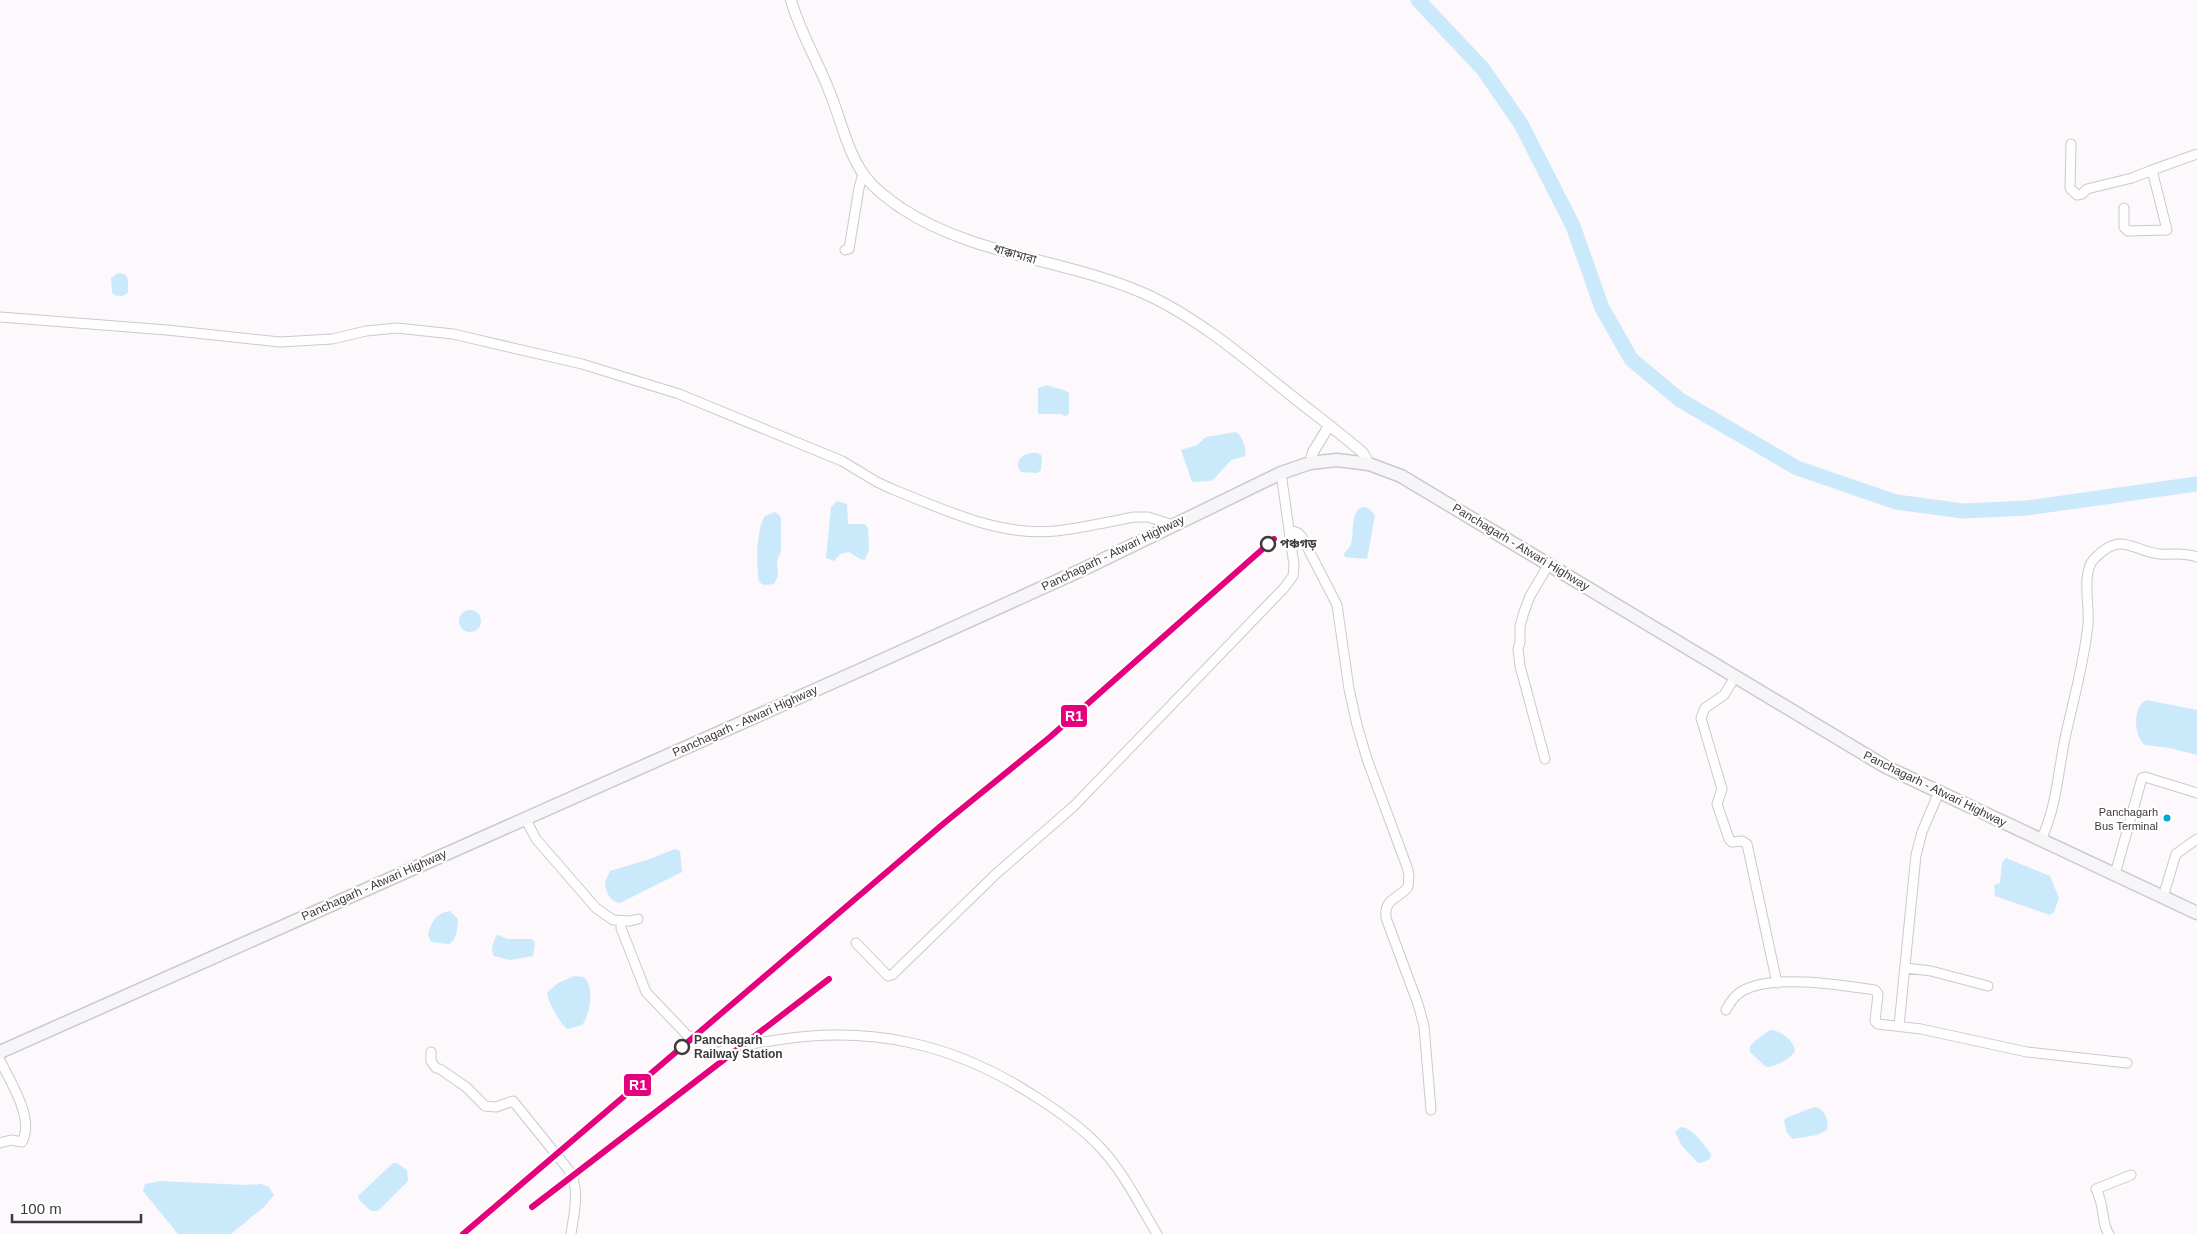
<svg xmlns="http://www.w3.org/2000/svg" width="2197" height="1234" viewBox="0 0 2197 1234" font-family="Arial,'Noto Sans Bengali',sans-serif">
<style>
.water{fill:#cae9fb}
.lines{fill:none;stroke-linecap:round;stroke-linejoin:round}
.river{stroke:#cae9fb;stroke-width:15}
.minor-casing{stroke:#ccc9cc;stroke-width:11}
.tertiary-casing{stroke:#ccc9cc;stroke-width:12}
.secondary-casing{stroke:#ccc9cc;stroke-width:15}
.minor{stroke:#fffeff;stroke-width:9}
.tertiary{stroke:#fffeff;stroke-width:10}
.secondary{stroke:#f6f6f9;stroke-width:12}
.rail-1-casing{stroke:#fff;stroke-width:10}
.rail-1{stroke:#e5007d;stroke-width:6}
.stop-dot{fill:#fff;stroke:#3c3a3c;stroke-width:2.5}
.bus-dot{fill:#00a9ce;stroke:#fff;stroke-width:2}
.labels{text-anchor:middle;stroke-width:4.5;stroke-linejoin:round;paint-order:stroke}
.bus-label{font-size:11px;fill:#3c3a3c;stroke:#fff;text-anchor:end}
.street-label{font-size:12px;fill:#3c3a3c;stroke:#fff}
.stop-label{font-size:12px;font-weight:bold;fill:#3c3a3c;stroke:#fff;text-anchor:start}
.line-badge{stroke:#fff;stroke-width:2}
.badge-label{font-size:14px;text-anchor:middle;font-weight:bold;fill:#fff}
</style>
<rect width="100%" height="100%" fill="#fcf8fc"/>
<path class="water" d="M118,273L125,274L128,280V292C125,297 116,297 112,293L111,278Z
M1048,385C1055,389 1063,388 1069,393V414L1065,416L1061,414H1038V388Z
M1236,432C1242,436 1247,449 1245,456L1231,460L1215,478L1210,481L1192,482L1181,450L1197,445L1206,437Z
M1031,453H1038L1042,456L1041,470L1037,473L1021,472C1014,462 1021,454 1031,453Z
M837,501L847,504L848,524H865L868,528L869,549L865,560L860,559L849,552L840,554L834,561L826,558L831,507Z
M1362,507L1368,508L1375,515L1367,559L1345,557L1344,554C1346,550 1350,548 1351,544C1355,533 1349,514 1362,507Z
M775,512L780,516L781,519V551L777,561L778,576L774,584L764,585L759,582C756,566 756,529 765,516Z
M459 621a11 11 0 1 1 22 0a11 11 0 1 1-22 0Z
M2146,700L2197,710V755L2170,748L2145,745C2134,737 2132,708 2146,700Z
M675,849L680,851L682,872L620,903C609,901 606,892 605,882L610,871L647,860Z
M2006,858L2050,876L2059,898L2054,912L2050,915L1995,896L1994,885L2000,883L2002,863Z
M450,911L458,919C457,929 458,938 449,944L431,942L428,935C431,922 436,913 450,911Z
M499,935L507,939H532L535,943L533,956L510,960L494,956C490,950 493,943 496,936Z
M574,976L584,977C595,987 590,1015 582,1025L567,1029C560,1023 548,1002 547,993L558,983Z
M1770,1030C1780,1030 1794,1040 1795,1051C1790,1059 1776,1067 1766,1067L1750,1052V1046L1756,1040Z
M1814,1107C1825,1108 1829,1121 1827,1130L1817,1135L1793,1139L1787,1133L1784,1121L1786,1118Z
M1681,1127C1693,1128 1704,1145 1711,1154L1710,1159L1701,1163L1697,1162L1682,1146L1675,1132Z
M393,1163H397L407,1170L408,1181L378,1211H371L360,1201L358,1196Z
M160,1181L245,1185L261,1184L269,1187L274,1195L265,1206L231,1234H178L143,1191L145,1184Z"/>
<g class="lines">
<path class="river" d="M1418,0L1483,69L1521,124L1573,226L1602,308L1631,359L1680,400L1797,468L1896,502L1963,511L2027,508L2197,484"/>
<g class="minor-casing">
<path id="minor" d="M2071,144L2070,188L2077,195L2082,194L2087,189L2132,178L2152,170L2167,230L2128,231L2124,227V208
M2152,170L2197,154
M845,250L849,249L859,188L863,174
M0,317L167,330L280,342L332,339L366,331L397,328L453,334L582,364L679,394L842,461L877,482L892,489C943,509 999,537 1056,531C1082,528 1108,522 1134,517H1148L1173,525
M1290,530L1298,533L1302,537L1337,605L1349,689L1357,725L1367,759L1407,867L1409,875L1408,887C1397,900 1384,898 1386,918L1418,1004L1424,1026L1431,1110
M1735,677L1724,695L1705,708L1701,718L1722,789L1717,804L1729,839L1732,842L1742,841L1747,844L1777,983
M1545,759L1520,666L1518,649L1520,642V626L1524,612L1530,596L1549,564
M525,818L536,839L596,908L613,920L630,921L638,919
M2041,840C2058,804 2058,767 2067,729C2075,695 2084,661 2088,625C2090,606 2081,573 2094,559C2122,530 2131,551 2160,554C2174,555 2182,552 2197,557
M2115,874L2142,778L2145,777L2197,793
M2163,897L2176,854L2197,839
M621,921V928L646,992L687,1035L718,1053C735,1045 758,1043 777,1040C872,1025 955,1044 1036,1097C1058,1111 1080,1126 1099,1146C1123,1171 1139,1204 1157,1234
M856,943L888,976L892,975L997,873L1074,806L1284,588L1293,576L1294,565L1281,473
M1906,968L1931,971L1988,986
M1726,1010C1730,1002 1736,994 1744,990C1775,974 1841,985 1875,990L1878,994L1875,1021L1878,1024L1921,1029L2027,1052L2127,1063
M1899,1026L1916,855L1922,832L1939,792
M431,1052V1061L436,1068L440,1069L466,1087L485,1106L496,1107L513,1101L568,1169C581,1187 574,1213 571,1234
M0,1060C10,1082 35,1118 22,1142L11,1140L0,1143
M2109,1234C2101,1224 2105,1205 2096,1189L2131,1175"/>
</g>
<g class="tertiary-casing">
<path id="tertiary" d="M791,0C800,33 818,61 830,93C841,120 847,151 864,175C873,188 888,199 901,208C977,258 1072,259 1152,297C1201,321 1245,358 1288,393C1313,413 1339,432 1363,453L1369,464
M1310,463L1313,452L1329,426"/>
</g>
<g class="secondary-casing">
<path id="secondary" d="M0,1052L867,667L1088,567L1281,473L1310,463L1337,460L1369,464L1401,476L1886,767L2197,913"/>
</g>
<use href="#minor" class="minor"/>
<use href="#tertiary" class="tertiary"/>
<use href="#secondary" class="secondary"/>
<g class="rail-1-casing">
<path id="rail-1" d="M532,1207L829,979
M463,1234L943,824L1050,737L1274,539"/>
</g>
<use href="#rail-1" class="rail-1"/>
</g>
<g class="stop-dot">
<circle cx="1268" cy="544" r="7"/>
<circle cx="682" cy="1047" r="7"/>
</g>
<circle class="bus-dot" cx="2167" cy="818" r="4.5"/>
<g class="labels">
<g class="bus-label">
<text x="2158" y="816">Panchagarh<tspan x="2158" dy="14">Bus Terminal</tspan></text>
</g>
<g class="street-label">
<text transform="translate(1015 254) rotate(16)" y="4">ধাক্কামারা</text>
<text transform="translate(1521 547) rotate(31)" y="4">Panchagarh - Atwari Highway</text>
<text transform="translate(1113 553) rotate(-26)" y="4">Panchagarh - Atwari Highway</text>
<text transform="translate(745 721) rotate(-24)" y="4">Panchagarh - Atwari Highway</text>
<text transform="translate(1935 789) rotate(26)" y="4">Panchagarh - Atwari Highway</text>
<text transform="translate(374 885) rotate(-24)" y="4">Panchagarh - Atwari Highway</text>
</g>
<g class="stop-label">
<text x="1280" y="548">পঞ্চগড়</text>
<text x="694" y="1044">Panchagarh<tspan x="694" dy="14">Railway Station</tspan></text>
</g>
</g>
<g class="line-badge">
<rect x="1060" y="704" width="28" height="24" rx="5" fill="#e5007d"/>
<rect x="623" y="1073" width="29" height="24" rx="5" fill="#e5007d"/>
</g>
<g class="badge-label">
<text x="1074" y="721">R1</text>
<text x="638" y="1090">R1</text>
</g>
<path d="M12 1214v8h129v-8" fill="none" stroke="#3c3a3c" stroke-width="2.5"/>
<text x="20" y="1214" font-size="15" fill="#3c3a3c" stroke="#ffffff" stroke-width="4" paint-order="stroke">100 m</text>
</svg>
